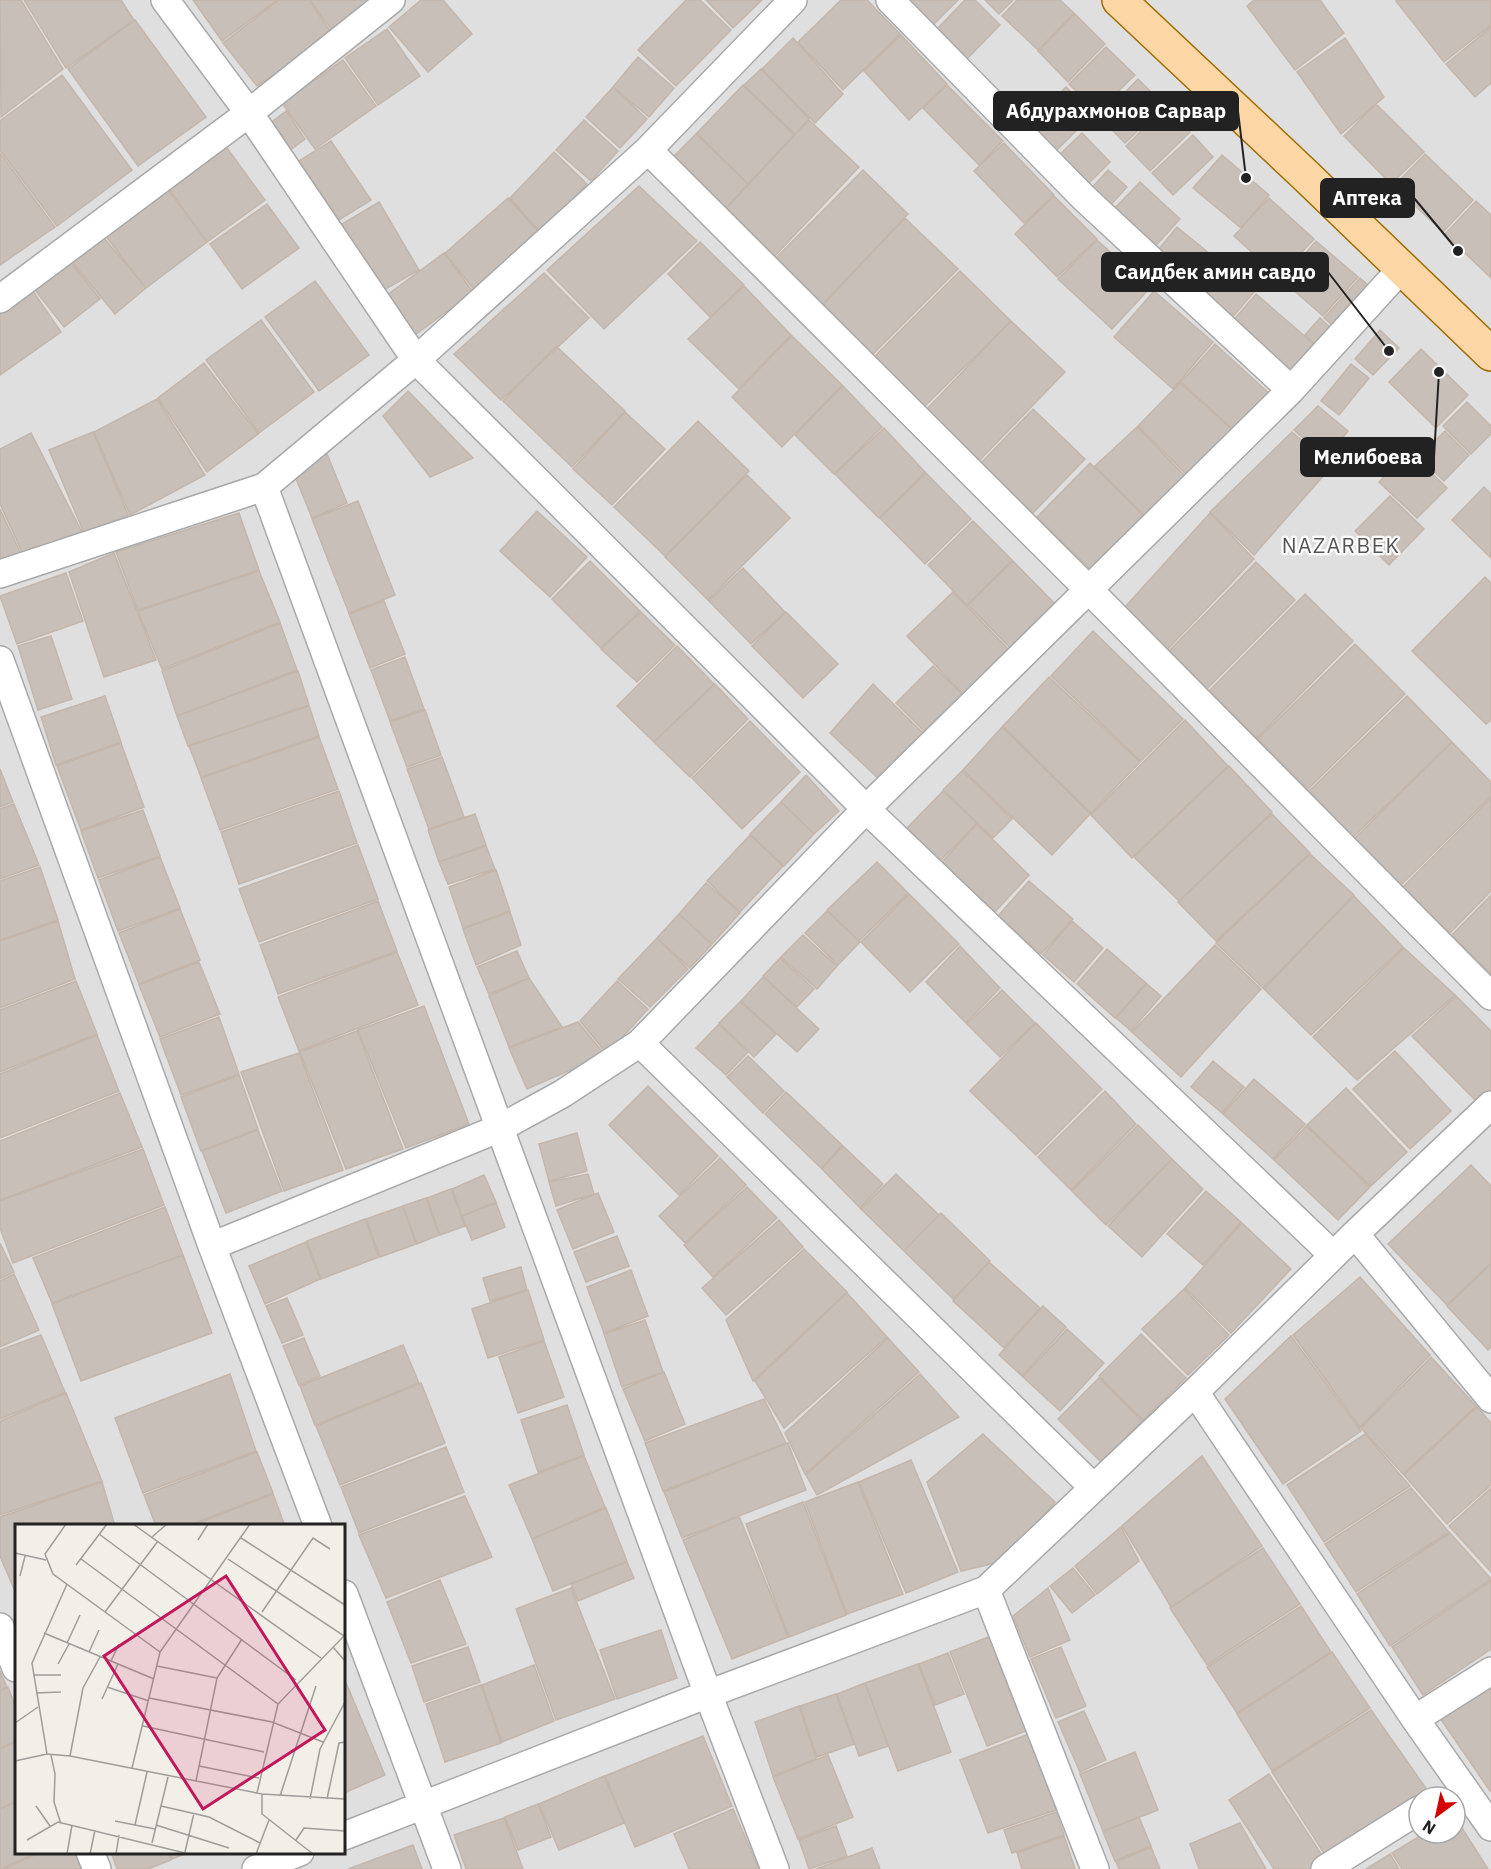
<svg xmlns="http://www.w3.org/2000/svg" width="1491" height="1869" viewBox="0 0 1491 1869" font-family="'IBM Plex Sans',sans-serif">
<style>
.residential{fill:#e0dfdf;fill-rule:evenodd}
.building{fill:#c7bfb8;stroke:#c4b6ab;stroke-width:1.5}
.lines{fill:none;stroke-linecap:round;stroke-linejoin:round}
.minor-casing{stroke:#a9a9a9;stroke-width:30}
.major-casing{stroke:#a06b00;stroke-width:36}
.minor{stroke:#fff;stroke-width:27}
.major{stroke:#fcd6a4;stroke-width:33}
.labels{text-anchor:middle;stroke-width:4.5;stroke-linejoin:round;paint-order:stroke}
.quarter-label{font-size:21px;letter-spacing:1.5px;fill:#555;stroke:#fff}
.inset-road{fill:none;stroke:#9f9d99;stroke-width:1.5}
.view{fill:#c2185b;fill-opacity:0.15;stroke:#c2185b;stroke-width:3}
.inset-edge{fill:none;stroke:#222;stroke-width:3}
.leader{fill:none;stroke:#222;stroke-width:2}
.callout-dot{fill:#222;stroke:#fff;stroke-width:2}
.callout{fill:#222;stroke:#222;stroke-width:2}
.callout-label{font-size:20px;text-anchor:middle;font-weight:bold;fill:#fff}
</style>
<rect width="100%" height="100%" fill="#f2efe9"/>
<path class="residential" d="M0,0H1491V1869H0ZM16,1526H344V1852H16ZM1419,1797H1455V1833H1419Z"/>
<path class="building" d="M0,0H21L63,69L1,117Z
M24,0H121L134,20L66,68Z
M193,0H277L222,41Z
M279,0H309L332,34L257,86L223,43Z
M310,0H377L334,33Z
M421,0H443L472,34L428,72L389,27Z
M686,0H700L731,30L676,86L638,50Z
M706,0H762L733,28Z
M841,0H867L900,34L843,90L798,42Z
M902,0H958L930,28Z
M965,0H975L1000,25L964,62L934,32Z
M985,0H1013L999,14Z
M1017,0H1060L1074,13L1038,50L1002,16Z
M1254,0H1320L1344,33L1295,70L1247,6Z
M1397,0H1491V25L1444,62L1396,1Z
M1075,14L1105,44L1068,82L1038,51Z
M135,20L206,117L138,166L68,69Z
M1491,27V83L1475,97L1446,64Z
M387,29L420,76L378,105L345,58Z
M901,35L947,84L909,120L864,71Z
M793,38L843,94L815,123L762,69Z
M1345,38L1384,97L1341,134L1297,72Z
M1106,47L1135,75L1097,112L1069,84Z
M638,57L674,88L649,117L613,87Z
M343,60L376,106L315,149L282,103Z
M761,69L809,119L795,134L744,85Z
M62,75L132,170L57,226L0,150V121Z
M1138,79L1164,105L1125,143L1100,118Z
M743,85L794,135L748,184L697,133Z
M947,85L1003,141L979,165L923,108Z
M613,87L647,119L620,148L586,117Z
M1066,87L1093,114L1050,157L1023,130Z
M1376,104L1424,152L1391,184L1344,136Z
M1165,107L1190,132L1150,171L1126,146Z
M286,111L305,139L289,151L269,124Z
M584,120L618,151L591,181L556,150Z
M809,120L859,167L771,260L721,214Z
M1082,133L1110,162L1082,190L1053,161Z
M696,134L748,184L721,213L669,161Z
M1193,135L1213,157L1173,195L1152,173Z
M222,141L265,200L207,242L164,182Z
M331,141L371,200L339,220L299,161Z
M1004,143L1054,195L1024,223L974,171Z
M554,152L587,184L541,233L510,198Z
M0,153L55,227L0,265Z
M1425,154L1473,200L1443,232L1394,186Z
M1222,155L1269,195L1241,228L1193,188Z
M863,170L908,214L819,308L773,261Z
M1108,170L1127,187L1106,210L1087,193Z
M1140,182L1180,219L1150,252L1109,214Z
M163,183L207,242L146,288L101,230Z
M639,186L697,241L604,329L547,270Z
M1054,196L1097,239L1057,277L1015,234Z
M508,198L540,234L475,291L445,253Z
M1269,198L1314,239L1279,277L1234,236Z
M1476,201L1491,215V278L1445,234Z
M379,202L419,270L382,291L342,224Z
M267,204L299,248L242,289L210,244Z
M905,218L958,269L871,356L820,308Z
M1177,227L1215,258L1191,287L1153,256Z
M99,232L146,288L115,314L68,257Z
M1097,240L1150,288L1112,329L1058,279Z
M1316,241L1358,277L1323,316L1282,280Z
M700,242L744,285L710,317L668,274Z
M444,253L473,292L415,335L386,296Z
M67,258L100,299L64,327L32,286Z
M1218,260L1254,292L1230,320L1193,289Z
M960,271L1011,321L923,408L873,358Z
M544,273L589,318L501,400L454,354Z
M1360,278L1377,293L1341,333L1324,318Z
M315,281L369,355L319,391L265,317Z
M744,286L791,335L739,389L688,339Z
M30,287L61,332L0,375V308Z
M1154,291L1213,342L1173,389L1114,337Z
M1256,294L1323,352L1298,378L1232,322Z
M1320,318L1338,335L1323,352L1305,335Z
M261,320L314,392L259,433L206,360Z
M1011,321L1065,372L979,461L926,410Z
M1380,330L1399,348L1373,375L1355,359Z
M792,336L842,385L782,447L732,397Z
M1215,344L1271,395L1237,433L1181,382Z
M556,346L625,411L572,467L503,401Z
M1421,349L1468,395L1436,428L1389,382Z
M204,363L258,434L207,472L158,398Z
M1351,364L1369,378L1339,415L1321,401Z
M1180,383L1236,433L1189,477L1138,426Z
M843,386L882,427L834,474L795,435Z
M408,391L473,458L430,477L383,416Z
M157,399L205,475L130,515L94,432Z
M1467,402L1491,426V434L1471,454L1443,426Z
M1318,406L1348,431L1326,458L1294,430Z
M1033,409L1085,459L1033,513L981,463Z
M625,412L665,449L612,505L573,469Z
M698,421L749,471L665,556L614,507Z
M1137,427L1188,479L1146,517L1095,466Z
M884,428L925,472L879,518L835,474Z
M1445,431L1469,455L1444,481L1419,457Z
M93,432L128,515L84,533L49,450Z
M1292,432L1332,466L1254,555L1210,512Z
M31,433L83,534L24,556L0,504V449Z
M1409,451L1447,488L1417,518L1379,482Z
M327,454L347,503L312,518L292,469Z
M1090,463L1145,517L1092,571L1037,517Z
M926,473L971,519L925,564L880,518Z
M747,475L790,518L708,600L665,557Z
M1484,487L1491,494V558L1452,520Z
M1390,496L1424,529L1389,565L1355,531Z
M358,501L395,595L349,613L312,519Z
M0,509L22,556L0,564Z
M537,511L587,557L550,597L500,551Z
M239,513L259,570L138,610L116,552Z
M1210,513L1254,559L1166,651L1124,608Z
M973,521L1012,560L967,605L928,565Z
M114,553L156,660L104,677L69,572Z
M590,561L640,611L601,648L552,599Z
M1013,561L1058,607L1013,651L968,605Z
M1256,562L1295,600L1207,689L1168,652Z
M743,568L785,612L751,644L709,601Z
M259,571L280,622L162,669L138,611Z
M66,573L83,621L17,644L0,596Z
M1485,577L1491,583V720L1486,724L1412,651Z
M953,592L1011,652L966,697L907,636Z
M1305,594L1353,641L1257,738L1209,691Z
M384,601L405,654L370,668L349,614Z
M641,612L675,645L637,682L601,649Z
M786,612L838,664L803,698L752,646Z
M280,623L297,670L177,716L162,671Z
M1093,631L1183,719L1141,761L1051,676Z
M51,636L72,699L38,710L18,646Z
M1355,644L1405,694L1308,789L1258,739Z
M677,646L714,684L654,742L617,706Z
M405,657L424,709L390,721L371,670Z
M933,666L965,697L928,735L896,703Z
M298,671L309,705L188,746L177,716Z
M1049,677L1140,762L1091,813L1003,726Z
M715,684L748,719L690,777L654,742Z
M873,684L926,736L881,781L830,733Z
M105,696L121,742L56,765L41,717Z
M1407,696L1452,742L1353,837L1309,791Z
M309,706L319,736L201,777L189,746Z
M425,710L441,755L407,767L390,722Z
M1185,720L1228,766L1132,858L1091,815Z
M750,721L800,772L742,829L692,778Z
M1002,727L1090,814L1052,855L963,770Z
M319,737L338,789L220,830L201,778Z
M1452,742L1491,782V796L1401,885L1355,838Z
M121,743L144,807L81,830L57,766Z
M442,757L464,817L429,829L407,769Z
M1229,766L1272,812L1179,901L1134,857Z
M0,769L13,802L0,807Z
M962,771L1012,819L993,838L943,790Z
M806,775L839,811L814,834L781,802Z
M339,791L357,843L239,884L221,832Z
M943,791L977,823L940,861L907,828Z
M1491,798V891L1450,933L1403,887Z
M781,802L814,834L784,866L750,834Z
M14,804L39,865L0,879V809Z
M143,810L160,856L98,878L81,831Z
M475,814L486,845L439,862L428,830Z
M1272,814L1310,853L1216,941L1178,902Z
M977,824L1029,875L995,912L942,862Z
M750,835L783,866L740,912L707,881Z
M358,845L378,899L259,942L239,889Z
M486,846L495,869L448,884L439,862Z
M1310,854L1354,895L1263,988L1216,943Z
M160,857L180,908L118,931L99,880Z
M877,862L908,893L859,941L827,910Z
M40,867L58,920L0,940V881Z
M496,870L510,911L463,928L449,887Z
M1029,881L1073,919L1041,954L998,916Z
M706,883L740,913L712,944L679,914Z
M909,894L959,944L910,992L861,942Z
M1491,895V974L1452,935Z
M1354,896L1403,947L1311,1035L1264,989Z
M378,901L397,951L278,994L260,945Z
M180,909L200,960L139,984L119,933Z
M827,911L860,942L838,965L805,933Z
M510,912L521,945L476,965L463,929Z
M679,914L712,944L690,968L657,938Z
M58,921L75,979L0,1008V941Z
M1072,921L1103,948L1074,982L1043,955Z
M803,935L837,966L817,989L781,957Z
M657,938L688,969L650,1007L618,979Z
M1215,945L1261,989L1181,1077L1132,1032Z
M960,946L1000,988L966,1023L926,982Z
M1404,948L1455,995L1357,1080L1313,1037Z
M1107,949L1146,983L1115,1018L1077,984Z
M517,951L529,978L489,994L477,967Z
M397,952L418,1005L299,1051L278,997Z
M780,958L814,989L797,1007L763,976Z
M199,962L220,1014L160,1037L139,985Z
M763,977L819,1029L797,1052L741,1001Z
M529,978L562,1027L509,1047L489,996Z
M76,981L97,1034L0,1072V1010Z
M617,981L648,1009L607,1054L580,1021Z
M1147,984L1161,996L1131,1031L1116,1018Z
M1002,990L1035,1023L1000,1057L967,1024Z
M1456,996L1491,1031V1094L1479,1104L1412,1036Z
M740,1002L776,1034L754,1057L719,1023Z
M424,1006L469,1124L406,1148L358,1030Z
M219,1017L239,1074L181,1095L160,1039Z
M578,1022L605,1055L527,1089L509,1048Z
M1036,1023L1102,1089L1036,1155L970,1091Z
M719,1024L748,1052L726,1075L696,1048Z
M357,1031L403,1149L346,1169L300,1052Z
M97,1035L119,1091L0,1138V1074Z
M1395,1051L1451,1111L1410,1149L1353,1089Z
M299,1053L343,1170L284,1191L241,1072Z
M748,1056L784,1091L763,1113L727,1077Z
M1213,1061L1244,1087L1222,1113L1191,1087Z
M239,1075L258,1129L201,1151L181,1097Z
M1254,1079L1305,1124L1273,1159L1223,1114Z
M648,1086L718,1156L679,1195L609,1125Z
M1346,1088L1407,1152L1371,1186L1307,1125Z
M1105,1091L1136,1124L1071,1190L1038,1157Z
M786,1092L842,1145L821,1168L765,1114Z
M120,1093L142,1147L0,1200V1141Z
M1138,1125L1172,1159L1106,1225L1072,1191Z
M1306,1126L1370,1187L1338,1220L1274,1160Z
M258,1130L282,1191L226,1213L202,1151Z
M577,1133L587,1171L549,1181L539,1144Z
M843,1146L883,1184L860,1208L822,1169Z
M143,1149L164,1205L13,1263L0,1228V1201Z
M720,1158L746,1185L685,1243L659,1216Z
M1172,1159L1203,1189L1142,1257L1108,1226Z
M1471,1165L1491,1186V1263L1447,1305L1388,1244Z
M588,1174L594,1194L556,1206L549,1182Z
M896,1174L939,1215L904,1251L861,1209Z
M484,1175L496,1202L462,1216L452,1189Z
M747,1187L777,1218L713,1277L684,1245Z
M451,1189L465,1226L440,1235L427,1198Z
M1206,1191L1241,1222L1203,1265L1167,1234Z
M598,1193L614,1232L573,1249L557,1210Z
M426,1198L439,1235L417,1244L403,1206Z
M496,1203L505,1227L472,1240L462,1216Z
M403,1206L416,1244L380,1257L366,1219Z
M165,1207L183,1255L52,1303L33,1258Z
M941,1213L990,1261L953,1299L904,1251Z
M365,1219L379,1257L321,1279L307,1241Z
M779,1220L803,1247L726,1315L702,1288Z
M1242,1223L1291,1269L1231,1333L1185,1288Z
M617,1236L629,1266L586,1282L574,1252Z
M306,1242L320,1279L265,1304L249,1266Z
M0,1243L14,1272L0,1279Z
M804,1249L847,1292L753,1381L726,1320Z
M183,1255L212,1333L81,1381L52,1304Z
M989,1262L1040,1308L1004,1348L953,1301Z
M1491,1264V1347L1488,1350L1447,1306Z
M521,1267L527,1290L490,1301L483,1278Z
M631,1270L648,1316L604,1333L587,1287Z
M14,1274L39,1330L0,1347V1281Z
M1360,1277L1430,1355L1360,1427L1293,1335Z
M1184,1289L1229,1335L1188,1375L1142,1329Z
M528,1290L544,1340L488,1358L472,1309Z
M847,1293L887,1337L784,1428L755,1381Z
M287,1298L303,1335L282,1343L266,1306Z
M1043,1306L1066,1327L1022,1376L999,1355Z
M645,1320L663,1372L622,1387L604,1334Z
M1067,1329L1104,1363L1060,1411L1023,1377Z
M1141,1334L1186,1378L1143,1420L1099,1376Z
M41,1335L65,1392L0,1419V1350Z
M1291,1336L1361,1431L1283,1484L1225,1399Z
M304,1338L320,1376L299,1385L283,1346Z
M888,1338L919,1372L805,1474L785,1433Z
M544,1341L564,1397L518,1413L499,1357Z
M403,1345L419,1383L315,1425L300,1386Z
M1431,1357L1476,1406L1403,1474L1361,1428Z
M664,1372L685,1424L645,1441L623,1389Z
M230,1374L256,1451L143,1493L115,1418Z
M920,1374L959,1417L817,1495L806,1475Z
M1099,1378L1142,1421L1101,1462L1058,1419Z
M421,1383L445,1443L340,1485L316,1426Z
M66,1393L102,1481L0,1515V1421Z
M764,1399L786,1443L663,1491L645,1443Z
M567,1405L584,1455L538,1472L521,1420Z
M1477,1407L1491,1423V1485L1447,1524L1404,1475Z
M983,1434L1055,1502L1004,1561L961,1571L927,1482Z
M1365,1434L1410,1486L1324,1542L1287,1485Z
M788,1443L806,1490L682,1538L664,1492Z
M446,1447L464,1492L359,1533L341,1487Z
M257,1452L273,1493L187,1526H156L144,1495Z
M584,1456L605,1507L532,1539L509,1485Z
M1202,1456L1262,1546L1171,1607L1122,1526Z
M911,1460L958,1572L906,1593L859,1482Z
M102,1482L115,1526H16V1588L14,1589L0,1556V1517Z
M858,1482L903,1594L847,1614L805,1502Z
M1411,1488L1449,1532L1356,1592L1325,1544Z
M1491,1488V1572L1449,1526Z
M273,1494L285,1526H191Z
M465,1496L492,1557L386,1598L359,1535Z
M803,1502L846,1615L789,1637L746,1524Z
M606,1508L627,1561L553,1591L532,1539Z
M739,1516L788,1637L732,1659L683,1540Z
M1121,1527L1139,1561L1097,1594L1075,1566Z
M1450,1533L1491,1579L1390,1646L1357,1594Z
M1263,1548L1300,1604L1207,1665L1170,1608Z
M627,1562L634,1578L578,1601L571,1584Z
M1073,1568L1095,1595L1072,1613L1050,1586Z
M440,1580L466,1644L411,1663L387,1602Z
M1491,1581V1649L1423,1695L1392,1647Z
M571,1588L615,1699L556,1720L516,1609Z
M1048,1588L1070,1640L1030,1657L1013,1616Z
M1301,1606L1331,1652L1237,1713L1207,1667Z
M661,1630L677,1678L617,1699L600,1650Z
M991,1636L1028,1730L987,1746L950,1652Z
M468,1647L480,1682L424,1702L412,1666Z
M1061,1647L1086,1706L1056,1718L1031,1659Z
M1332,1652L1370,1708L1272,1771L1237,1714Z
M948,1653L964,1694L935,1705L919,1664Z
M918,1664L951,1752L898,1771L865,1683Z
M534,1665L554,1721L502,1742L482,1685Z
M0,1671L7,1687L0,1690Z
M344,1678L385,1775L344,1793Z
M865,1683L888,1746L859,1756L837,1694Z
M1491,1684V1791H1490L1440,1718Z
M481,1685L501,1743L445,1762L426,1704Z
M8,1687L16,1708V1741L0,1748V1691Z
M836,1694L854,1744L817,1757L800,1706Z
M799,1706L816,1759L773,1776L755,1722Z
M1371,1710L1430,1794L1425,1797H1419L1327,1858L1272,1772Z
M1084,1711L1106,1760L1080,1772L1058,1722Z
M1029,1734L1056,1810L988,1833L960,1760Z
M703,1736L732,1806L635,1847L605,1776Z
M16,1742V1801L0,1809V1749Z
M1135,1752L1158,1810L1103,1831L1080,1774Z
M828,1755L853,1817L798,1839L773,1777Z
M1269,1774L1325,1860L1310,1869H1274L1229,1800Z
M604,1776L624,1823L559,1850L539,1804Z
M16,1802V1852H39L0,1869V1809Z
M538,1804L551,1837L518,1850L505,1817Z
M733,1809L759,1869H689L674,1834Z
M1056,1812L1064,1835L1012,1853L1004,1830Z
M1139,1817L1151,1846L1115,1861L1103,1832Z
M1455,1817L1488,1869H1402L1392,1853L1425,1833H1455Z
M504,1818L523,1869H466L454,1835Z
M1240,1823L1266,1869H1199L1190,1844Z
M836,1826L847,1856L809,1869L799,1840Z
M1064,1836L1075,1869H1022L1017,1853Z
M413,1845L422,1869H348Z
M1151,1847L1160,1869H1119L1116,1862Z
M872,1848L880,1869H816Z
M41,1852H83L90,1869H3Z
M111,1852H168L171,1860L148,1869H117Z
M170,1852H190L172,1859Z
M1390,1854L1399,1869H1366Z"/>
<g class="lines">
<g class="minor-casing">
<path id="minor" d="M165,0L249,113L416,360L866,809L1333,1255
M890,0L1083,197L1291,390
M648,150L1089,590L1491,996
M0,299L249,113L391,0
M264,487L708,1694L775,1869
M0,574L264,487L416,360L648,150L793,0
M0,660L212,1246L318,1526
M640,1043L1093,1487
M1355,1234L1491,1399
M212,1246L500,1128L562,1094L640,1043L866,809L1291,390L1402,268
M1195,1392L1415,1719L1491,1827
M986,1590L1095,1869
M344,1594L447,1869
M0,1627L16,1668
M1415,1719L1491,1671
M344,1836L708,1694L986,1590L1195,1392L1355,1234L1491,1105
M90,1852L97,1869
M256,1869L300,1852
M1325,1869L1419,1810"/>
</g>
<g class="major-casing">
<path id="major" d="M1119,0L1304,174L1491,354"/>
</g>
<use href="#minor" class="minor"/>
<use href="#major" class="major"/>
</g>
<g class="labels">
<g class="quarter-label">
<text x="1341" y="553">NAZARBEK</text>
</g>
</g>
<g transform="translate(15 1524)">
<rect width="330" height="330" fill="#f2efe9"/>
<path class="inset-road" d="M51,0L30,30L38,50L145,128M118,0L306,134M84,10L281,156M137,13L152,0M226,14L330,81M183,16L193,0M0,29L31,36M66,35L263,180M213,35L329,112L263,180L242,269M61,41L92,0M5,52L10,32M90,88L143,17M247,88L298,14L315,25M29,109L139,155M52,119L65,91M318,123L330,137M74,128L84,106M96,137L104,120M43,140L54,120M142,142L202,154M18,151H46M92,163L134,177M21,169L46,168M134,174L257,198L308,218M87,175L103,140M0,199L23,183M128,202L249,228M32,230L17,139L52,60M36,231L40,250L39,278L46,300M55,232L68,164L85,133M0,237L32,230L55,232L247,270L330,275M184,242L244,254M117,244L145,128L235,0M181,257L202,154L227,115M247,270V290L298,330M265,272L301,162M295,275L305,225L330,178M312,275L324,219L330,218M21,282L35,302M146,282L194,293L245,319M100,297L140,305M120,301L132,248M141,301L214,324M12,316L43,298L174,330M281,316L289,304L330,307M137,319L153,253M170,328L179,289M52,330L57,301M75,330L80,306M101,330L104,311M241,330L254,296"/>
<path class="view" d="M211,52L310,206L188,285L89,132Z"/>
<rect width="330" height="330" class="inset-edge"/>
</g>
<path class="leader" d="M1246 178L1238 111M1458 251L1414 198M1389 351L1328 272M1439 372L1434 457"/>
<g class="callout-dot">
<circle cx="1246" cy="178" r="6"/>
<circle cx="1458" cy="251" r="6"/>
<circle cx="1389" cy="351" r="6"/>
<circle cx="1439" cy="372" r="6"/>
</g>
<g class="callout">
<rect x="994" y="92" width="244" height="38" rx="6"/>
<rect x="1321" y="179" width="93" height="38" rx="6"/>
<rect x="1102" y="253" width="226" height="38" rx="6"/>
<rect x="1301" y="438" width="133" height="38" rx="6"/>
</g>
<g class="callout-label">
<text x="1116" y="118">Абдурахмонов Сарвар</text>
<text x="1367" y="205">Аптека</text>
<text x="1215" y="279">Саидбек амин савдо</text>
<text x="1368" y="464">Мелибоева</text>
</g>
<g transform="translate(1437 1815) rotate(213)"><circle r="28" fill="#ffffff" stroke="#a7a7a7" stroke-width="1.5"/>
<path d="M0-4.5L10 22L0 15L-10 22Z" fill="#d40000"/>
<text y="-9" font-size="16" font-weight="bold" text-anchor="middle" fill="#222222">N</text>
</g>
</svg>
